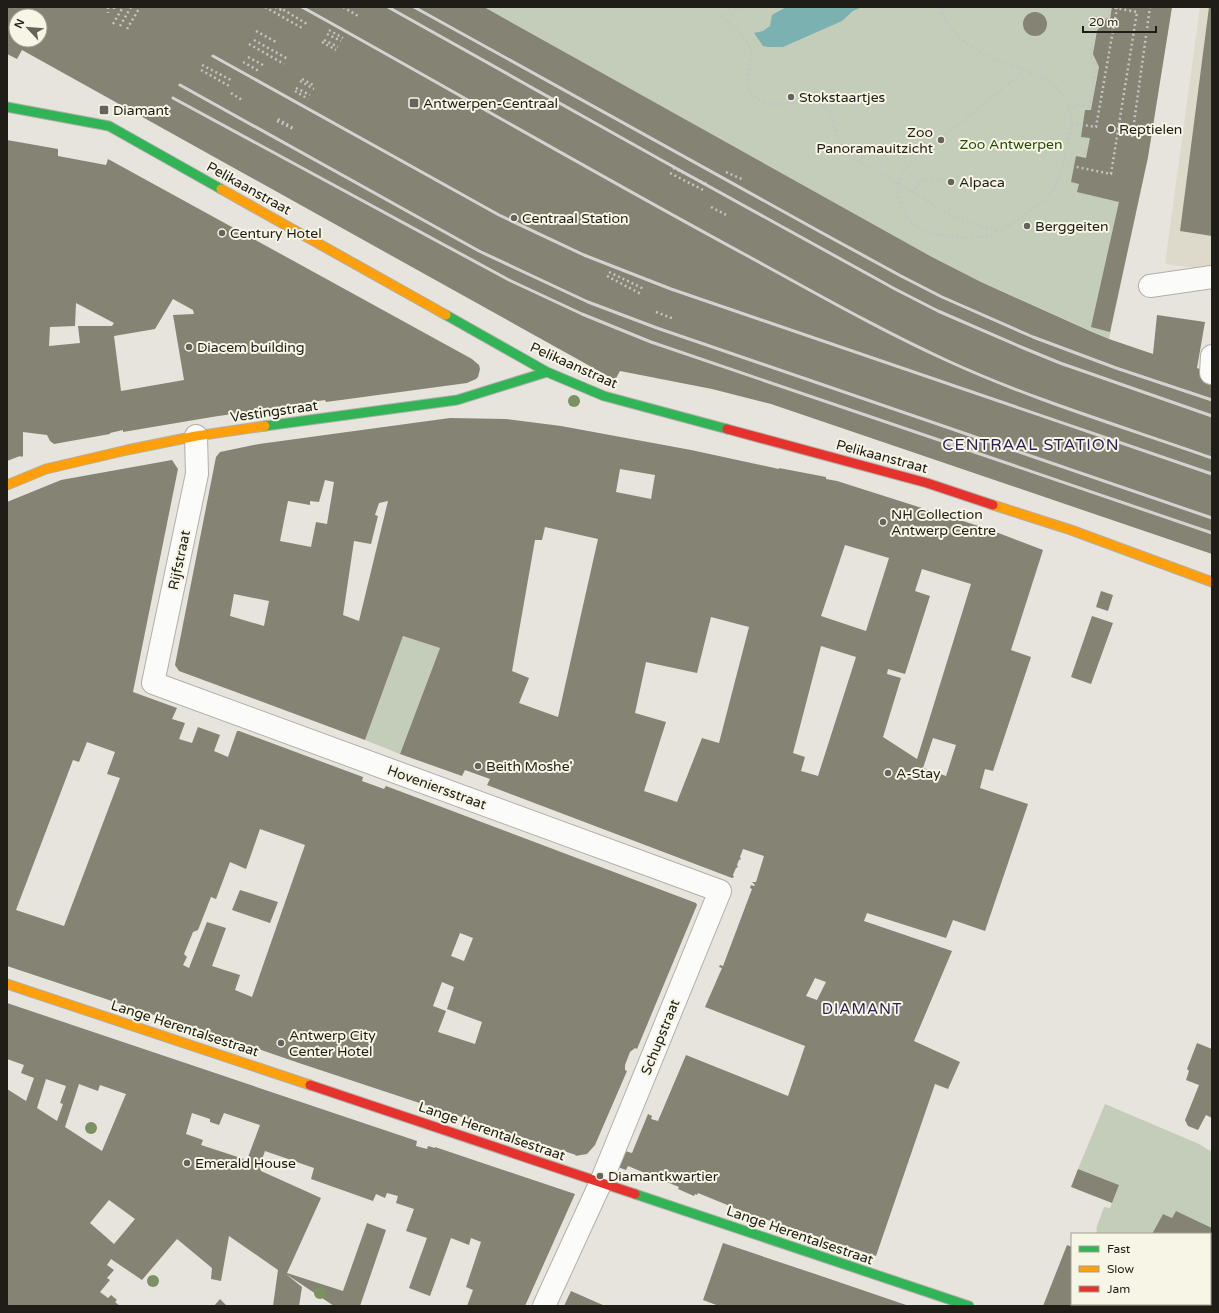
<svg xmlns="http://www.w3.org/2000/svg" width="1219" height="1313" viewBox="0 0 1219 1313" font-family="'Varela Round',sans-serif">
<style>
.built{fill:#dddacb}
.green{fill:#c4cdb9}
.water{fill:#7cb1b1}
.building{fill:#858374;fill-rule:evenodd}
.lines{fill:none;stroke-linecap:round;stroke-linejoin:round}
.street-casing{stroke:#b1afa9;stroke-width:24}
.fast-casing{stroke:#b1afa9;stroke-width:11}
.slow-casing{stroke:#b1afa9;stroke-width:11}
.jam-casing{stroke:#b1afa9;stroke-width:11}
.path{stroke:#c4c4c2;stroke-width:2.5;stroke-dasharray:2 3;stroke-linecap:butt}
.street{stroke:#fbfbfa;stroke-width:22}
.fast{stroke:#30b455;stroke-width:9}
.slow{stroke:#ff9f0a;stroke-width:9}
.jam{stroke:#e5322d;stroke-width:9}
.rail{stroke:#d3d3d1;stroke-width:3}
.path-bridge{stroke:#c4c4c2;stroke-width:2.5;stroke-dasharray:2 3;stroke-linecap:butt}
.tree{fill:#7c9064}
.poi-dot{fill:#64635c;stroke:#f7f5e5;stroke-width:1.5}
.labels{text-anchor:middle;stroke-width:4;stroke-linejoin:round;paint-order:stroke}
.poi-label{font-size:14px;fill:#1e1d17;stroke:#f7f5e5;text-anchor:start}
.park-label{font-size:14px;fill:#264b02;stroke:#f7f5e5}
.street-label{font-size:14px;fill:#1e1d17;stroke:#f7f5e5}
.neighbourhood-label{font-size:15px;letter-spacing:1px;fill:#291e58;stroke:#f7f5e5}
.quarter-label{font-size:16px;letter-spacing:1px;fill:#291e58;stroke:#f7f5e5}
</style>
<rect width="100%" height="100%" fill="#e6e4dc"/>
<path class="built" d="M1200,7H1212V270L1165,264Z"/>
<path class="green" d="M484,7H1172L1148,157L1109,339L981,282L932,257Z
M403,636L440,648L400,754L365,740Z
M1105,1104L1199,1144L1212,1152V1228L1176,1211L1172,1218L1163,1214L1152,1234H1112L1108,1233L1107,1234H1096L1097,1229H1096L1104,1207L1110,1208L1119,1185L1078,1169Z"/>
<path class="water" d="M786,7H862L853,11L842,21L783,47H768L763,46L754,33L763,31L770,26L772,15Z"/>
<path class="building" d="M7,7H484L932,257L981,282L1090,331L1109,339L1153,354L1157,315L1205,322L1197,368L1212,374V554L771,404L712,389L620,371L615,380L22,50L17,59L7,54ZM16,16H40V40H16Z
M1112,7H1172L1148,157L1110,332L1091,327L1119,202L1077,192L1079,184L1071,182L1076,156L1086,158L1090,138L1081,137L1085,110H1091L1099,67L1093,54L1097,31L1107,18L1110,19Z
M1209,7H1212V236L1180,231Z
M1023 24a12 12 0 1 1 24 0a12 12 0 1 1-24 0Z
M7,140L58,149V156L106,165L108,159L472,359L479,365L480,369L478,377L476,379L467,383L326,402L325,400L212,417L123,432V430L110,433V434L54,444L50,441L47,435L23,432V456L21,457L20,456L7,461ZM173,299L193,310L194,314L173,315L184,380L121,391L114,336L155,329ZM76,303L114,323L112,326H78L80,343L49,346L50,327L75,326Z
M450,418L506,419L561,426L691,450L779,469V468L826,477V479L837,481L988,529L1043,550L1011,650L1031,657L993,771L985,769L980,788L1028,804L985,931L953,920L946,938L867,913L864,921L952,951L914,1041L960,1062L948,1089L935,1084L876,1256L747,1213L698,1193L697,1195L695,1194L694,1196L678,1189L679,1187L628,1166L626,1170L618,1167L625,1151L632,1153L648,1114L652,1116L651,1119L658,1121L686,1055L788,1096L805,1046L705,1007L722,968L719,967L720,965L723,966L752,889L750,888L751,885L754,886L755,885L752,882H756L764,856L743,849L740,857L741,859L739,860L737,865L738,867L736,868L733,875L734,877L732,878L487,785L490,779L465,770L462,776L400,754L440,648L403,636L365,740L179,671L175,665L216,457L220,452L259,444ZM620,469L655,475L651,499L616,492ZM325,480L334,482L327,524L316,522L311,547L280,541L288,501L310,505V501L319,502ZM388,501L359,621L343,615L354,541L371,544L378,516L375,515L379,503ZM545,527L598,539L558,717L519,703L529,678L512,671L535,540H542ZM845,545L889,558L866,631L821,616ZM922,569L971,584L917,759L883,737L901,678L887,674L888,669L905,674L930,596L915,591ZM234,594L269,601L264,626L230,616ZM711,617L749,627L719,743L702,738L677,802L644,791L666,722L635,713L646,662L697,673ZM821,646L856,657L818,776L801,771L805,757L793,753ZM933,738L956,745L946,776L923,768ZM815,978L826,982L817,1000L806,996Z
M172,460L178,469L133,692L177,708L172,719L185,723L179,739L192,743L198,727L220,735L214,751L228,757L237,731H239L363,777L362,781L384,789L386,786L696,903L697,905L637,1049L635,1048L630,1052L625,1065V1070L627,1071L595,1145L587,1154L575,1156L576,1155L299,1063L185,1024L171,1019L169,1020L7,966V502L61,480ZM87,742L115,752L107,774L120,778L64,926L16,910L73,760L79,762ZM260,829L305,845L252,997L235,990L240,975L212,966L226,928L207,922L189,968L183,965L187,957L184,954L193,932L198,930L211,897L216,899L230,862L246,869ZM460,933L473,938L464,961L451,956ZM442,982L454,987L447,1009L482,1022L475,1044L438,1032L446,1011L433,1006Z
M1101,591L1113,595L1108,611L1096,607Z
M1092,616L1113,623L1091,684L1071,677Z
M240,890L278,902L270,923L232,910Z
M7,1003L417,1141L416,1146L427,1149L428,1146L435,1148V1147L575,1194L525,1306H467L473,1290L466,1287L481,1242L471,1238L469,1245L451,1238L430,1296L409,1288L427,1238L406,1231L414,1209L396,1203L398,1196L387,1193L385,1198L376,1194L373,1201L311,1179L314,1168L265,1151L260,1165L261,1171L321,1198L287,1273L343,1291L367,1223L386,1230L360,1306H334L286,1274L302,1287L299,1306H273L278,1270L229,1236L221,1281L211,1279L212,1268L177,1239L142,1280L111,1259L107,1265L114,1270L107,1278L110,1280L100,1292L108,1298L111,1295L117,1300L115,1302L120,1306H7V1089L26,1101L34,1078L21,1073L24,1065L7,1059ZM46,1079L66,1086L60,1103L63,1104L57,1121L37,1108ZM79,1084L98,1091L100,1085L126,1094L102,1151L65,1127ZM192,1113L210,1119V1122L219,1125L224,1113L260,1125L247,1160L201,1145L203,1140L186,1134ZM109,1200L135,1219L114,1244L90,1223Z
M1197,1043L1212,1049V1118L1206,1115L1198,1130L1188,1126L1185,1120L1199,1085L1186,1080L1189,1071L1187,1069Z
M1078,1169L1119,1185L1112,1203L1071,1187Z
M1176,1211L1212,1228V1255L1210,1258V1234H1152L1163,1214L1172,1218Z
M723,1243L827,1278L909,1306H719L703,1300Z
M1067,1245L1072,1247V1304H1186L1185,1306H1043Z
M571,1291L605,1306H564Z
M220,1299L227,1306H214Z"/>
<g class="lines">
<g class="street-casing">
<path id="street" d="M1150,286L1212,277
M1211,373L1212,356
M196,436L197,474L153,683L720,891L601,1182L544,1306
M1210,1300L1212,1296"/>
</g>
<g class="fast-casing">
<path id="fast" d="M7,107L109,126L221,189
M446,315L547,372L604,396L727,429
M265,426L457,400L547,372
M635,1194L969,1306"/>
</g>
<g class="slow-casing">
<path id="slow" d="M221,189L446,315
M7,485L46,469L127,450L196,436L265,426
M993,505L1071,530L1212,582
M7,984L310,1085"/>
</g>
<g class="jam-casing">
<path id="jam" d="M727,429L927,483L993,505
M310,1085L635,1194"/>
</g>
<path class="path" d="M108,7V13
M114,7V12
M265,7L302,28
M275,7L283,11
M279,7L307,24
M343,7L358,16
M721,16C729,24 749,39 751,50C754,65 740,80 752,94C770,117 807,92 825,106C834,112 834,130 838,140C839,143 841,147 843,151L951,215C969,223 982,228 1001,230
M721,16L731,14L743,7
M113,24L123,7
M120,26L131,7
M127,29L140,7
M329,30L343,38
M256,31L276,42
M327,34L341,41
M254,40L288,59
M324,40L338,47
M322,42L336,50
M249,44L284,64
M248,57L263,65
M243,62L259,71
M202,65L231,80
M201,70L231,87
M302,79L315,86
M300,81L314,89
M296,88L310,95
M295,91L308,99
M231,93L242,100
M278,119L293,128
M277,121L293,129
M1071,123L1096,127L1117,8
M1132,137L1150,7
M1062,164L1111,174L1137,12L1110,7L1109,17H1106L1094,31L1090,55L1096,67L1089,106L1079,105L1069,108
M673,168L709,185
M726,172L744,180
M670,173L705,191
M912,192C922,177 928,176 945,181
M711,207L728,216
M907,217C917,230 931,234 947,236C961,238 974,239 989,235C1006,231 1050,200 1057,183C1061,174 1062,163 1065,154C1071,135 1074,119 1067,101C1053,65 973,68 948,23C945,18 942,13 941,7
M609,272L644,289
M607,276L641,294
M656,312L674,319"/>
<use href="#street" class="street"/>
<use href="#fast" class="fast"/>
<use href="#slow" class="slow"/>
<use href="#jam" class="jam"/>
<path class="rail" d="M302,7C450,89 596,174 744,254C812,291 878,329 948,361C1033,400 1124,427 1212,458
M388,7L663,161L895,289L938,311L1021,347L1060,363L1212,416
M414,7L815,229L901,276L942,297L1033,337L1116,368L1212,400
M213,56L499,215L584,255L671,289L1212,474
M180,85L479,251L588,302L657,328L1212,518
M173,98L509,280L582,314L651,342L1212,533"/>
<path class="path-bridge" d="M907,217C897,198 894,188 905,168L1024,71"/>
</g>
<g class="tree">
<circle cx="574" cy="401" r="6"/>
<circle cx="91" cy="1128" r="6"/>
<circle cx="153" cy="1281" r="6"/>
<circle cx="320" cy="1293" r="6"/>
</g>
<g class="poi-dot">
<circle cx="791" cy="97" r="4"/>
<rect x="409" y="98" width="10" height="10" rx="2"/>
<rect x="99" y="105" width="10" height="10" rx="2"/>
<circle cx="1111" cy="129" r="4"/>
<circle cx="941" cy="140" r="4"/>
<circle cx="951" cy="182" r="4"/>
<circle cx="514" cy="218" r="4"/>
<circle cx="1027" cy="226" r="4"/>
<circle cx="222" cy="233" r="4"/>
<circle cx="189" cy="347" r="4"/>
<circle cx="883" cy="522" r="4"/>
<circle cx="478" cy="766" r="4"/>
<circle cx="888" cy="773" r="4"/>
<circle cx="281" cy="1043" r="4"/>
<circle cx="187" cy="1163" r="4"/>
<circle cx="600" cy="1176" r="4"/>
</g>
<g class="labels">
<g class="poi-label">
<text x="799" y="102">Stokstaartjes</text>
<text x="423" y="108">Antwerpen-Centraal</text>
<text x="113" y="115">Diamant</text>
<text x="1119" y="134">Reptielen</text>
<text x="933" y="137" text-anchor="end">Zoo<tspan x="933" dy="16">Panoramauitzicht</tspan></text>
<text x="959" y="187">Alpaca</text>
<text x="522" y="223">Centraal Station</text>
<text x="1035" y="231">Berggeiten</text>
<text x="230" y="238">Century Hotel</text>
<text x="197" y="352">Diacem building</text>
<text x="891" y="519">NH Collection<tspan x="891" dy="16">Antwerp Centre</tspan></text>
<text x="486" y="771">Beith Moshe'</text>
<text x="896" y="778">A-Stay</text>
<text x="289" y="1040">Antwerp City<tspan x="289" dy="16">Center Hotel</tspan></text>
<text x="195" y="1168">Emerald House</text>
<text x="608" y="1181">Diamantkwartier</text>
</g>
<g class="park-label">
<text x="1011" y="149">Zoo Antwerpen</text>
</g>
<g class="street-label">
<text transform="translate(249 188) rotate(29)" y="5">Pelikaanstraat</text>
<text transform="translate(574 365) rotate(24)" y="5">Pelikaanstraat</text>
<text transform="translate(274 411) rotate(-8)" y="5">Vestingstraat</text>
<text transform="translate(882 456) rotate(15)" y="5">Pelikaanstraat</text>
<text transform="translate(179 560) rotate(-78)" y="5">Rijfstraat</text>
<text transform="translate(437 787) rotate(20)" y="5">Hoveniersstraat</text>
<text transform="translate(185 1028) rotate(18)" y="5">Lange Herentalsestraat</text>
<text transform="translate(660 1037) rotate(-68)" y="5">Schupstraat</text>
<text transform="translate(492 1131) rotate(19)" y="5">Lange Herentalsestraat</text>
<text transform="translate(800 1235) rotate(19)" y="5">Lange Herentalsestraat</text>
</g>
<g class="neighbourhood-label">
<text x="862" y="1014">DIAMANT</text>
</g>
<g class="quarter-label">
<text x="1031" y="450">CENTRAAL STATION</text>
</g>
</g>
<rect width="1219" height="1313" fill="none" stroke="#1e1d17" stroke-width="16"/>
<rect x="1071" y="1233" width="140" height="72" fill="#f7f5e5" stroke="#a09f93"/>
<rect x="1079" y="1246" width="20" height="6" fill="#30b455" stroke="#a09f93"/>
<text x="1107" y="1253" font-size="12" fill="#1e1d17">Fast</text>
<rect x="1079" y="1266" width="20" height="6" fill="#ff9f0a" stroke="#a09f93"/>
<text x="1107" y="1273" font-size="12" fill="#1e1d17">Slow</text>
<rect x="1079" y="1286" width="20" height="6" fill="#e5322d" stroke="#a09f93"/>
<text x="1107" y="1293" font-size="12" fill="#1e1d17">Jam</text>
<g transform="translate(28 28) rotate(296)"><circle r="19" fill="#f7f5e5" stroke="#a09f93"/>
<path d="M0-3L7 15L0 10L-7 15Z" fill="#64635c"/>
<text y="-6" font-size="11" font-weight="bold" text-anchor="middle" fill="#1e1d17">N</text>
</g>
<path d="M1083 26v6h73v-6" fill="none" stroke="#1e1d17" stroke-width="2"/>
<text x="1089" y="26" font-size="12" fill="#1e1d17" stroke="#f7f5e5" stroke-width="3" paint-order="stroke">20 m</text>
</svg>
